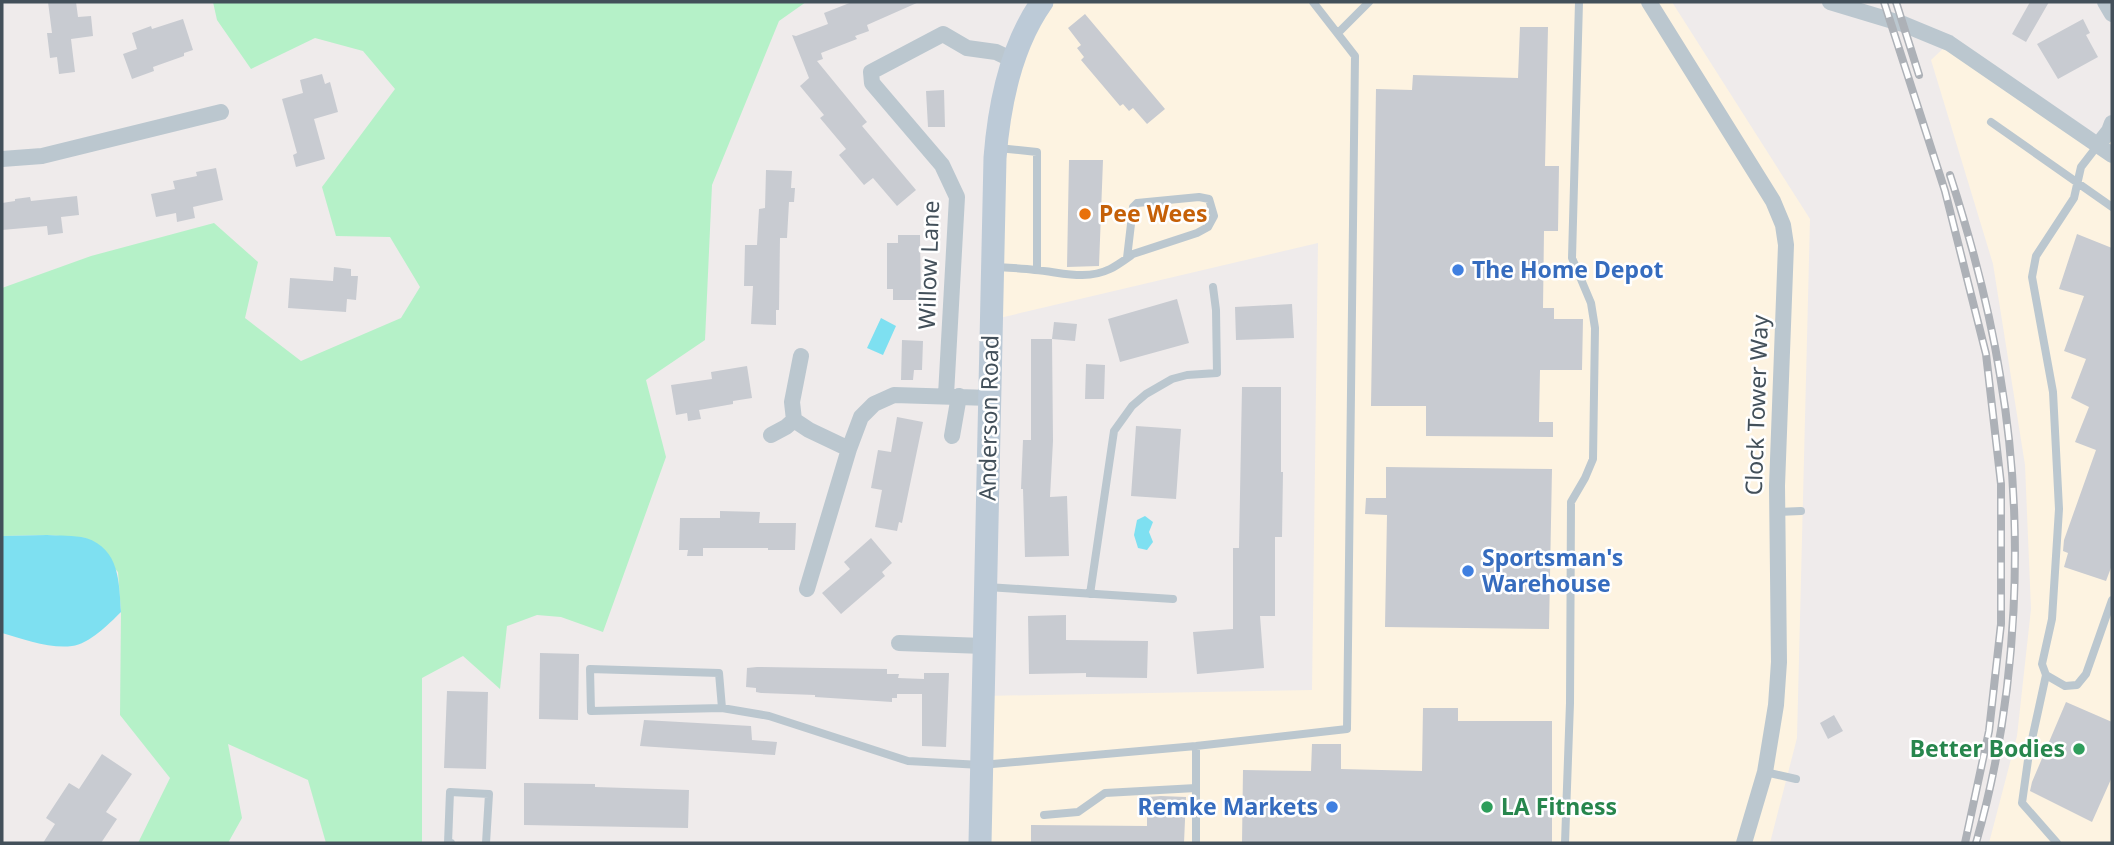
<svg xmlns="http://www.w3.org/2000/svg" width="2114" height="845" viewBox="0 0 2114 845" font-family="'Noto Sans',sans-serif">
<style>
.commercial{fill:#fdf3e1}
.green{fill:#b5f1c8}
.water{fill:#7ee0f1}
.building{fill:#c8cbd1}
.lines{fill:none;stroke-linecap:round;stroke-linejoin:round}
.lane{stroke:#bbc7cf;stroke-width:8}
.street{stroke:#bbc7cf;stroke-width:16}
.secondary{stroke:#bccad7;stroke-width:23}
.rail-casing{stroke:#adb1b7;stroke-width:8}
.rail{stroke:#fff;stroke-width:5;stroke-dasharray:16;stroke-linecap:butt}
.food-dot{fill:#e8710a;stroke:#fff;stroke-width:2.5}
.shop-dot{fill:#3f7fe0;stroke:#fff;stroke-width:2.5}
.leisure-dot{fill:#2e9e5b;stroke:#fff;stroke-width:2.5}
.labels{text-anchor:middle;stroke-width:5;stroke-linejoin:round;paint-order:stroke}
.food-label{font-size:23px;font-weight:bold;fill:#c56008;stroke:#fff;text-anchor:start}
.street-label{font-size:23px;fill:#43505a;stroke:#fff}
.shop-label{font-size:23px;font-weight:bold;fill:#366cbe;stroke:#fff;text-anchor:start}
.leisure-label{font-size:23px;font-weight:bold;fill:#27864d;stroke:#fff;text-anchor:end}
</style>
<rect width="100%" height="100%" fill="#efebeb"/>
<path class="commercial" d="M1042,2H1672L1810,219L1797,738L1770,843H980L983,696L1312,690L1318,243L991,320L995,158Z
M1949,43L2097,145L2112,128V843H1989L2017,736L2031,609L2025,465L1993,264L1931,60Z"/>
<path class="green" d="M213,2H806L779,21L712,185L705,340L646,380L666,457L603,632L561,617L537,615L507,626L500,689L463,656L422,678V843H326L308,780L228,744L242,818L228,843H138L170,778L120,715L121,612L118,572L86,538L47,535L2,536V288L91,256L214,223L258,262L245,318L301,361L401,318L420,287L390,237L336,236L322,187L395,89L363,51L315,38L251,69L217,20Z"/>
<path class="water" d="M881,318L896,326L883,355L867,348Z
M1145,516L1153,522L1149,532L1153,542L1147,550L1138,548L1134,535L1137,520Z
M47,535C59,536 74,535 86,538C120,549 119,583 121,612C109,624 89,644 72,646C51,649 22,639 2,633V536Z"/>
<path class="building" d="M48,2H76L78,17L91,16L93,36L71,39L75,72L59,74L57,57L50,58L47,33H52Z
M852,2H919L867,25L869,31L855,36L857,39L821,53L823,59L817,61L867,122L862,126L916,190L897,206L873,178L864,185L839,155L846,149L820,118L824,115L800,86L809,78L792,35L796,36L828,24L824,13Z
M2030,2H2049L2026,42L2012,34Z
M1085,14L1165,109L1147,124L1133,108L1129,111L1123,104L1120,106L1081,60L1084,57L1077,48L1081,45L1068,28Z
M183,19L193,50L184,53V56L153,67L154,71L132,79L123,54L137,49L132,33L151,26L152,29Z
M2083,19L2090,33L2086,35L2098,57L2058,79L2037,44Z
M1520,27H1548L1545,166H1559L1558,231H1544L1543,308H1554V319H1583L1582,370H1540L1539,422H1553V437L1426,436V406H1371L1376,89L1412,90L1413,75L1518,78Z
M322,74L325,84L330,82L338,112L314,119L325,159L296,167L293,155L297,153L282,99L303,93L300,80Z
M944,90L945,127H928L926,91Z
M1069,160H1103L1099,266L1067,267Z
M216,168L223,200L193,207L195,218L177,222L176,213L156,217L151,194L175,189L173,181L197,176L196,172Z
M766,170L792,171L791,188H795L794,202H789L787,238H780L779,310H776V325L751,324L753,286H744L745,245H757L759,209L765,208Z
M77,196L79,215L61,217L63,233L48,235L47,226L2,230V203L15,201V199L30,197L31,201Z
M2077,234L2112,248V565L2106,581L2064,567L2068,553L2063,551L2064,540L2096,450L2075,442L2089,407L2071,398L2086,359L2064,351L2084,296L2059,289Z
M898,235H920L921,300H893V289H887V243H898Z
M334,267L351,269V276H358L356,300L347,299L346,312L288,308L290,278L333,281Z
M1177,299L1189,343L1120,362L1108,319Z
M1292,304L1294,338L1236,340L1235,307Z
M1054,322L1077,324L1075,341L1052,339Z
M1031,339H1052L1053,441L1050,497L1067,496L1069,556L1025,557L1023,489H1021L1023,440H1031Z
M902,340L923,341L922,370H914L913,380H901Z
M1086,364L1105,365L1104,399H1085Z
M747,366L752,398L733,401V404L699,410L701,419L688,421L687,413L676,415L671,385L712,379L711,372Z
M1242,387H1281V472H1283L1282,537H1275V616H1260L1264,668L1197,674L1193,632L1233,629V548H1239Z
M897,417L923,422L902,523L899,522L897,531L875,527L882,490L871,488L878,450L891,452Z
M1136,426L1181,429L1176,499L1131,496Z
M1386,467L1552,469L1549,629L1385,627L1387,515L1365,514L1366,498H1386Z
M720,511L760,512L759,523H796L795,550H768V548H703V556H687L688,550H679L680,518H720Z
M871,538L892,563L882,572L885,576L841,614L822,593L850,569L844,562Z
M1066,615V640L1148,641L1147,678L1086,677V673L1029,674L1028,616Z
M540,653L579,654L578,720L539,719Z
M757,667L887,669V674H899L898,678L924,679V673H949L946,747L922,746V694H897V698H892V702L815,697V695L761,693L756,692V688L746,687L747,668Z
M447,691L488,692L486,769L444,768Z
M2066,702L2112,722V777L2092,822L2030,791L2032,782Z
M1423,708H1458V721H1552V843H1242L1243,770L1311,771L1312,744H1341V769L1422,771Z
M1834,715L1843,731L1828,739L1820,723Z
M644,720L751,726L752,740L777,742L775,755L640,746Z
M102,754L132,774L106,812L117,819L101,843H43L55,824L46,818L69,783L79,789Z
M524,783L595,784V787L689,790L688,828L524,825Z
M1161,796L1186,797L1184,843H1031V825L1147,826V797Z"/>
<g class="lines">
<path class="lane" d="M1338,33L1369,2
M1991,122L2112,207
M2098,145L2081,167L2074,198L2036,256L2032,277L2053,392L2059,509L2052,619L2042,664L2046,675L2065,686L2077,685L2086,674L2112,600
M998,148L1037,152V270
M996,267C1009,268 1022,268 1035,270C1061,272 1085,281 1110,269C1118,265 1126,259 1133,254L1197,233L1208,227L1214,216L1209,199L1199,197L1137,203L1133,207L1127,258
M1777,512L1801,511
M987,587L1173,599
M1090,594L1114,431L1132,406L1146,394L1172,379L1187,375L1217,373L1216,310L1213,287
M2046,675L2029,753L2022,803L2057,843
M722,708L591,711L590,669L719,673L722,708L769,716L908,761L981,765L1196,746L1347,729L1355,56L1313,2
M1765,772L1796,779
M1044,815L1078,812L1105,793L1196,788
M451,843H448L450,792L489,794L486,843
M1196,843V746
M1565,843L1570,703L1571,502L1585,478L1593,459L1595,328L1591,303L1572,258L1579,2"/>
<path class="street" d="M1649,2L1773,201L1783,225L1786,245L1777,486L1779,662L1776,705L1765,772L1744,843
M1830,2L1903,24L1949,43L2112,155
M2105,2L2112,14
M2098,145L2109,131L2112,123
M2,159L42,156L221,112
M801,356L792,402L794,420L809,430L849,449
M946,395L957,197L942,165L872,83L871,72L943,34L967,48L996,52L1015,61
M771,435L786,427L794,420
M952,436L959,396
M807,589L849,449L861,417L874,404L894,395L990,398
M899,643L984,646"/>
<path class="secondary" d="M980,843L995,158C999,106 1011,46 1042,2"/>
<g class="rail-casing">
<path id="rail" d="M1884,2L1945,191L1986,354L2001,484V624L1989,731L1965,843
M1896,2L1919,75
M1950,175C1971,240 1989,307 2000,375C2026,526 2018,696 1976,843"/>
</g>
<use href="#rail" class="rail"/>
</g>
<circle class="food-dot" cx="1085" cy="214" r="7"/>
<g class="shop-dot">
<circle cx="1458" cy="270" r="7"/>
<circle cx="1468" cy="571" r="7"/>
<circle cx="1332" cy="807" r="7"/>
</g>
<g class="leisure-dot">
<circle cx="2079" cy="749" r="7"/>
<circle cx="1487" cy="807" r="7"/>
</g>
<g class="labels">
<g class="food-label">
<text x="1099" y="222">Pee Wees</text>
</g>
<g class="street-label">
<text transform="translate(929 265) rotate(-88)" y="8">Willow Lane</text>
<text transform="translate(1757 405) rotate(-88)" y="8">Clock Tower Way</text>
<text transform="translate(989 418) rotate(-89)" y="8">Anderson Road</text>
</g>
<g class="shop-label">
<text x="1472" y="278">The Home Depot</text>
<text x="1482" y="566">Sportsman's<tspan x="1482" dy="26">Warehouse</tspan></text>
<text x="1318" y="815" text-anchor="end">Remke Markets</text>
</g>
<g class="leisure-label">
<text x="2065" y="757">Better Bodies</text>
<text x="1501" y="815" text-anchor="start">LA Fitness</text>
</g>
</g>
<rect width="2114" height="845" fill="none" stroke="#43505a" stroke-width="7"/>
</svg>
